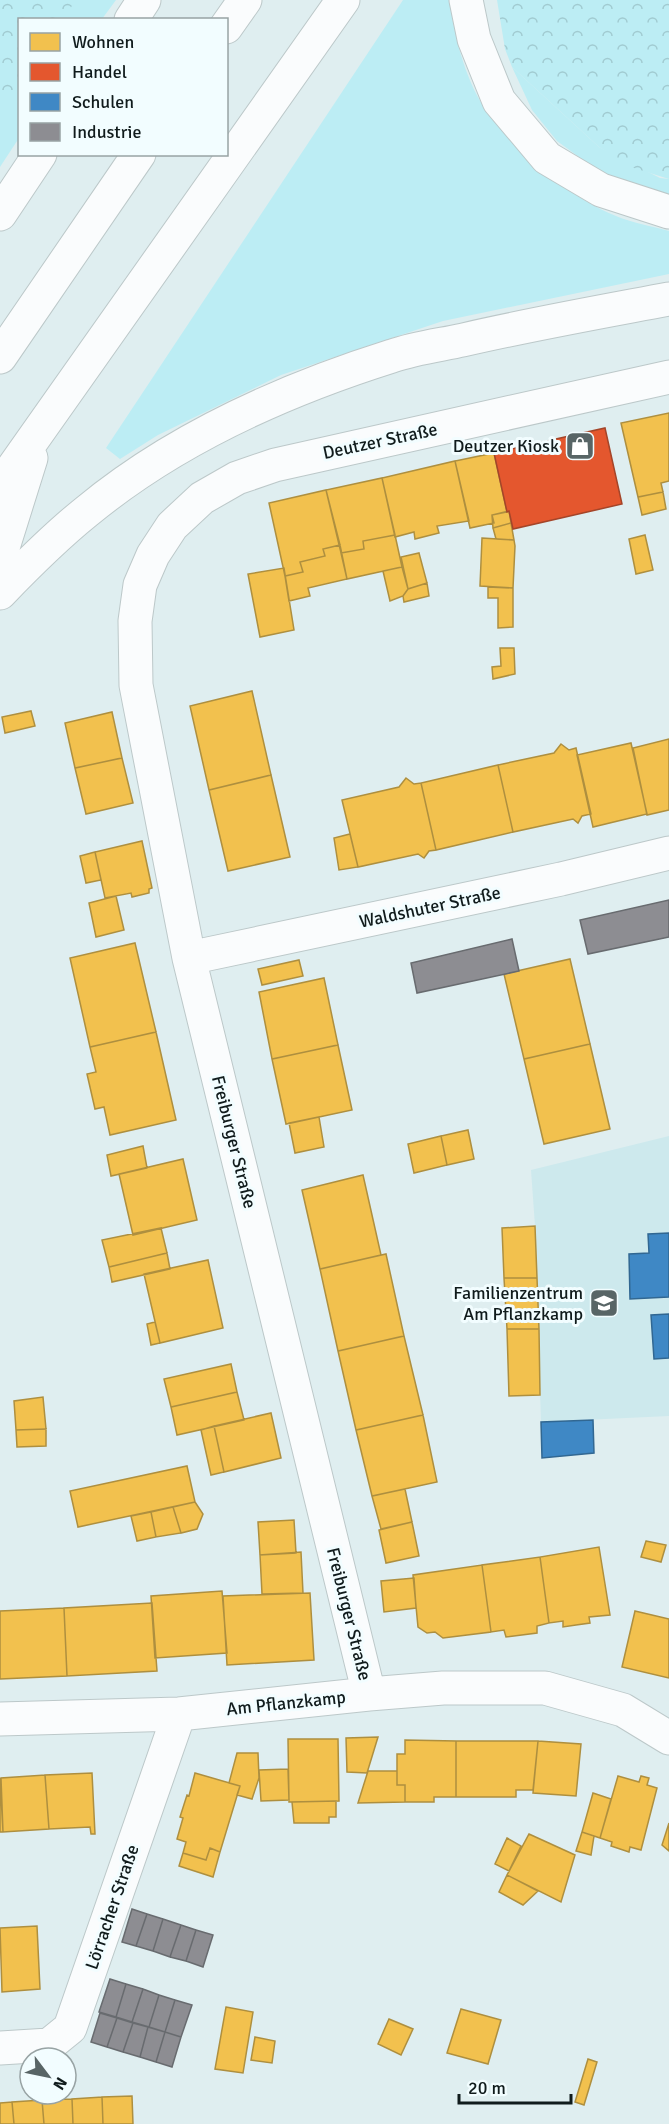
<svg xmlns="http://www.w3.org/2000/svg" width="669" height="2124" viewBox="0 0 669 2124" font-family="Signika,sans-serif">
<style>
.built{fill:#cde9ed}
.green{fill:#bcedf4}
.forest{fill:url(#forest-crowns)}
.homes{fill:#f2c14e;stroke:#ae8f3f;stroke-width:1.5}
.shops{fill:#e4572e;stroke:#a44529;stroke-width:1.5}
.schools{fill:#3f88c5;stroke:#316792;stroke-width:1.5}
.industry{fill:#8d8d92;stroke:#686b6f;stroke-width:1.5}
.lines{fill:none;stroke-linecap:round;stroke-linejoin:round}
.street-casing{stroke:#bcc8c9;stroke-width:35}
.highway-casing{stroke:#bcc8c9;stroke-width:35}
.street{stroke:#fafcfd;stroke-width:33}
.highway{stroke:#fafcfd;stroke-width:33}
.labels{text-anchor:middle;stroke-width:6;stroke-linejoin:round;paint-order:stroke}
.street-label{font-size:18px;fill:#101b1c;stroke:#f2fdff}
.poi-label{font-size:18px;fill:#101b1c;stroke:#f2fdff;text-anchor:end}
</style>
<defs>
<pattern id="forest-crowns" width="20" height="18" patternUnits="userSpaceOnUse" patternTransform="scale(1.5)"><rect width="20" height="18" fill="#bcedf4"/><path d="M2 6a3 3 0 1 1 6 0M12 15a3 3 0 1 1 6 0" fill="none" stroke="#a1cbd1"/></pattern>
</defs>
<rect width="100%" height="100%" fill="#dfeef0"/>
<path class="built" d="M669,1136V1416L541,1422L535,1226L531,1170Z"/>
<path class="green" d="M0,0H116L102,19L20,20L19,138L0,167Z
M403,0H450C452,29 466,81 483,105C516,151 563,194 616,216C632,223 652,226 669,231V274L443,321L281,375L158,435L120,459L106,448Z
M512,67L599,147L660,178L669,179V198L624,185L590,165L557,141L532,110Z"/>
<path class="forest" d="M0,0H76L63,19L20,20L19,80L0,111Z
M497,0H669V179L634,168L599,147L512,67L505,49Z"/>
<path class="homes" d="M669,413V481L661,483L663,492L638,497L621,423Z
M494,453L507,512L492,515L494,523L470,528L455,461Z
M455,461L469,521L437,526L439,533L415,539L414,532L395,537L382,478Z
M382,478L395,535L363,541L364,549L341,553L326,490Z
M326,490L340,545L323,549L325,556L300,562L303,572L285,576L269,503Z
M663,492L666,509L642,515L638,497Z
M509,511L511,523L493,528L492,515Z
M511,523L514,540L496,539L493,528Z
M395,535L402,567L347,579L341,553L364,549L363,541Z
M645,535L653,570L636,574L629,539Z
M482,538L514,540L515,546L513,588L480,586Z
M340,545L347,579L308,588L310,596L289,601L285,576L303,572L300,562L325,556L323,549Z
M419,553L427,583L408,589L401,557Z
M402,567L408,589L403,596L390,601L383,571Z
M284,568L294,630L260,637L248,574Z
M427,583L429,596L404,602L403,596L408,589Z
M488,587L513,588V627L498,628V598H488Z
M500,648H514L515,674L493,679L492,667L501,666Z
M252,691L271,775L209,790L190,706Z
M31,711L35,726L5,733L2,717Z
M112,712L122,758L75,768L65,723Z
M669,739V810L647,815L633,748Z
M631,743L647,814L593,827L577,755Z
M561,744L569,750L576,748L591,814L582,816L578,823L573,819L513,832L498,765L554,753Z
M122,758L133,803L86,814L75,768Z
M498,765L513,832L436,850L421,783Z
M271,775L290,857L228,871L209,790Z
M406,778L414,784L421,783L436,850L429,851L424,858L418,854L358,867L342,800L399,787Z
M350,834L358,867L339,870L334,838Z
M142,841L152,888L149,889V893L132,897L131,893L105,898L95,852Z
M95,852L101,880L86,883L80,856Z
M116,896L124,930L96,937L89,903Z
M135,943L156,1032L90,1047L70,958Z
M570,959L590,1044L524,1059L504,974Z
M299,960L303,976L262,985L258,969Z
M324,978L338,1045L272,1059L259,992Z
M156,1032L176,1120L110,1135L104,1107L95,1109L87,1074L96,1072L90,1047Z
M590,1044L610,1129L544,1144L524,1059Z
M338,1045L352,1110L286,1124L272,1059Z
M319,1117L324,1147L295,1153L289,1123Z
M468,1130L474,1159L447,1165L441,1136Z
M441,1136L447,1165L414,1173L408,1144Z
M143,1146L147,1168L111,1176L107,1155Z
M183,1159L197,1220L133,1235L119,1174Z
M363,1175L381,1255L320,1269L302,1190Z
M535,1226L537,1278H504L502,1228Z
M161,1228L167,1253L109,1267L102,1240Z
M167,1253L170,1269L112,1282L109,1267Z
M386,1254L404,1336L338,1351L320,1269Z
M208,1260L223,1328L160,1343L144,1274Z
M504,1278H537L539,1329H507Z
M155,1322L160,1343L151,1345L147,1324Z
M507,1329H539L540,1395L509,1396Z
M404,1336L423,1415L356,1430L338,1351Z
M231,1364L237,1392L171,1407L164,1379Z
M237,1392L244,1420L177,1435L171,1407Z
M43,1397L46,1429L16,1430L14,1401Z
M271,1413L281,1458L224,1472L214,1426Z
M423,1415L437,1482L372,1496L356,1430Z
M214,1426L224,1472L211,1475L201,1430Z
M46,1429V1446L17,1447L16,1430Z
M187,1466L195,1502L78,1527L70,1491Z
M405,1489L412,1522L381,1529L372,1496Z
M195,1502L203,1514L197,1529L181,1533L173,1507Z
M173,1507L181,1533L156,1537L151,1512Z
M151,1512L156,1537L137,1541L131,1516Z
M294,1520L296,1553L260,1555L258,1522Z
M412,1522L419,1556L386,1563L379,1530Z
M646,1541L666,1545L661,1562L641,1557Z
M599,1547L610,1615L589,1617L590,1623L576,1625L563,1627V1621L549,1623L540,1557Z
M301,1552L303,1593L262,1594L260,1555Z
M540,1557L549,1623L537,1626V1633L506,1637L504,1630L491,1632L482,1565Z
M482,1565L491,1632L443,1638L435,1632L427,1633L418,1627L413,1575Z
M414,1578L416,1608L384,1612L381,1581Z
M222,1591L227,1653L155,1658L151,1596Z
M310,1593L314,1660L227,1665L223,1596Z
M152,1603L157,1671L67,1676L64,1608Z
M64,1608L67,1676L0,1679V1611Z
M635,1611L669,1619V1678L622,1667Z
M378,1737L367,1773L347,1772L346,1738Z
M288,1739H338L339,1801L289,1802Z
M405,1740L456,1741V1797H434V1802H405V1785H397V1754H405Z
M456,1741H538L533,1790H516V1797H456Z
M538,1741L581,1744L576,1796L533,1793Z
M237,1753H258L259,1778L252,1799L237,1795L240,1786L229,1783Z
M288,1769L289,1800L261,1801L259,1770Z
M368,1771H397V1785H405V1802L358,1803Z
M92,1773L95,1834H91L90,1827L49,1829L45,1775Z
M195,1773L240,1786L220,1852L210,1848L206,1860L183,1853L186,1842L177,1839L183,1818L180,1817L187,1795L189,1796Z
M45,1775L49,1829L3,1832L1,1778Z
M618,1776L639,1782L641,1776L649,1778L647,1785L657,1788L641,1850L630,1847L629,1852L611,1846L612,1842L600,1838Z
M0,1778L3,1832H0Z
M593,1793L611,1799L600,1838L582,1832Z
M336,1801V1817H329V1823H294L292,1802Z
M669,1823V1851L662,1845Z
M582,1832L594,1836L591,1855L576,1851Z
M529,1834L575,1855L561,1902L507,1875Z
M507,1838L521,1846L509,1871L495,1864Z
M210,1848L220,1852L213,1877L179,1866L183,1853L206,1860Z
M507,1875L538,1891L523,1905L499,1892Z
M37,1926L40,1989L2,1992L0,1928Z
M226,2007L253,2012L243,2073L215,2069Z
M461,2009L501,2020L488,2064L447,2053Z
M389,2019L413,2029L401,2055L378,2044Z
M255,2037L275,2041L272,2063L251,2060Z
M588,2059L597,2062L584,2105L575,2102Z
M132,2096L133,2124H103L102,2097Z
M102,2097L103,2124H73L72,2099Z
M72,2099L73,2124H44L42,2100Z
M42,2100L44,2124H14L12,2102Z
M12,2102L14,2124H0V2103Z"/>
<path class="shops" d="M605,428L622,504L513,529L509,511L507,512L494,453Z"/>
<path class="schools" d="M669,1233V1297L630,1299L629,1254L649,1253L648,1234Z
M669,1314V1358L654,1359L651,1315Z
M593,1420L594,1453L542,1458L541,1422Z"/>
<path class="industry" d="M669,900V937L588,954L580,920Z
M512,939L519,971L417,993L411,963Z
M132,1909L147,1914L136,1946L122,1942Z
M147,1914L163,1919L153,1951L136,1946Z
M163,1919L181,1925L170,1957L153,1951Z
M181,1925L196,1930L186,1961L170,1957Z
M196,1930L213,1935L203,1967L186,1961Z
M110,1979L126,1984L116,2017L99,2012Z
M126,1984L143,1989L132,2022L116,2017Z
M143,1989L159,1995L149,2027L132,2022Z
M159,1995L175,2000L165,2032L149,2027Z
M175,2000L192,2005L181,2037L165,2032Z
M100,2013L117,2018L107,2047L91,2042Z
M117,2018L133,2023L123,2052L107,2047Z
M133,2023L148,2027L140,2057L123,2052Z
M148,2027L165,2032L156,2062L140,2057Z
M165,2032L181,2037L172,2067L156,2062Z"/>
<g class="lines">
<g class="street-casing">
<path id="street" d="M189,958L561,879L669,853
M369,1694L189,958L136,685L135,621L140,585L153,555L172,526L202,498L237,478L275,465L669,377
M0,1719L179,1714L369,1694L443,1688H545L623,1710L669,1738
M0,2048L49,2045L70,2028L179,1714"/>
</g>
<g class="highway-casing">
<path id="highway" d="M466,0L474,39L499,101L547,158L601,190L669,212
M131,20L144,0
M226,27L245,0
M0,214L40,154
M0,357L139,154
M0,486L343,0
M0,557L31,458
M0,593C27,565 55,537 86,512C174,439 284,390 392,356C415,348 440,345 463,340C532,324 600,312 669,299"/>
</g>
<use href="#street" class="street"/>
<use href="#highway" class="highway"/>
</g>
<defs>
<g id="shop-square" transform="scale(1.5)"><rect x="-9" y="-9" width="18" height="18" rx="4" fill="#586566" stroke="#f2fdff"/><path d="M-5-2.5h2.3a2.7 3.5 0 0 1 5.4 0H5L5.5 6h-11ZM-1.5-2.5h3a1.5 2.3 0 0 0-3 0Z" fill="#fff"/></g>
<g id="school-square" transform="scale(1.5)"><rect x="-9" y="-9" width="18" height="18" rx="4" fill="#586566" stroke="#f2fdff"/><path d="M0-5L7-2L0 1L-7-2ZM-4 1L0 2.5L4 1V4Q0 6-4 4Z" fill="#fff"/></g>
</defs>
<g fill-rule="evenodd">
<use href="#shop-square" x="580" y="446"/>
<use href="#school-square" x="604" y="1303"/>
</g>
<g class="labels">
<g class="street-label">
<text transform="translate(380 441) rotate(-12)" y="6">Deutzer Straße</text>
<text transform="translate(430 907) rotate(-12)" y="6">Waldshuter Straße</text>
<text transform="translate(234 1142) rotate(76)" y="6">Freiburger Straße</text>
<text transform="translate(349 1614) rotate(76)" y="6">Freiburger Straße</text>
<text transform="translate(286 1703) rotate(-6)" y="6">Am Pflanzkamp</text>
<text transform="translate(112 1907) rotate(-71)" y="6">Lörracher Straße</text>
</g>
<g class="poi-label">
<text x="559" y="452">Deutzer Kiosk</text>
<text x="583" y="1299">Familienzentrum<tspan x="583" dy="21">Am Pflanzkamp</tspan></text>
</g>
</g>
<rect x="18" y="18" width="210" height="138" fill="#f2fdff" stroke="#98a3a4" stroke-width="1.5"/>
<rect x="30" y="33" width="30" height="18" fill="#f2c14e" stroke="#98a3a4" stroke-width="1.5"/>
<text x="72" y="48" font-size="18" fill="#101b1c">Wohnen</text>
<rect x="30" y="63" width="30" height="18" fill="#e4572e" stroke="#98a3a4" stroke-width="1.5"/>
<text x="72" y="78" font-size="18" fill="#101b1c">Handel</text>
<rect x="30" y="93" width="30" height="18" fill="#3f88c5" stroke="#98a3a4" stroke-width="1.5"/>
<text x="72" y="108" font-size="18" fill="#101b1c">Schulen</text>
<rect x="30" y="123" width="30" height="18" fill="#8d8d92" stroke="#98a3a4" stroke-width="1.5"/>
<text x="72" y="138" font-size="18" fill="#101b1c">Industrie</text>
<g transform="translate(48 2076) rotate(122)"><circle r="28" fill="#f2fdff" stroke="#98a3a4" stroke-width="1.5"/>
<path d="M0-4.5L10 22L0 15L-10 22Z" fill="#586566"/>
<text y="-9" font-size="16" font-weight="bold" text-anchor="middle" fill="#101b1c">N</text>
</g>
<path d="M459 2094v9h112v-9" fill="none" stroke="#101b1c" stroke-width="3"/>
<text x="468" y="2094" font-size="18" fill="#101b1c" stroke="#f2fdff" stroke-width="4.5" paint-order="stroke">20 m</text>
</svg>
